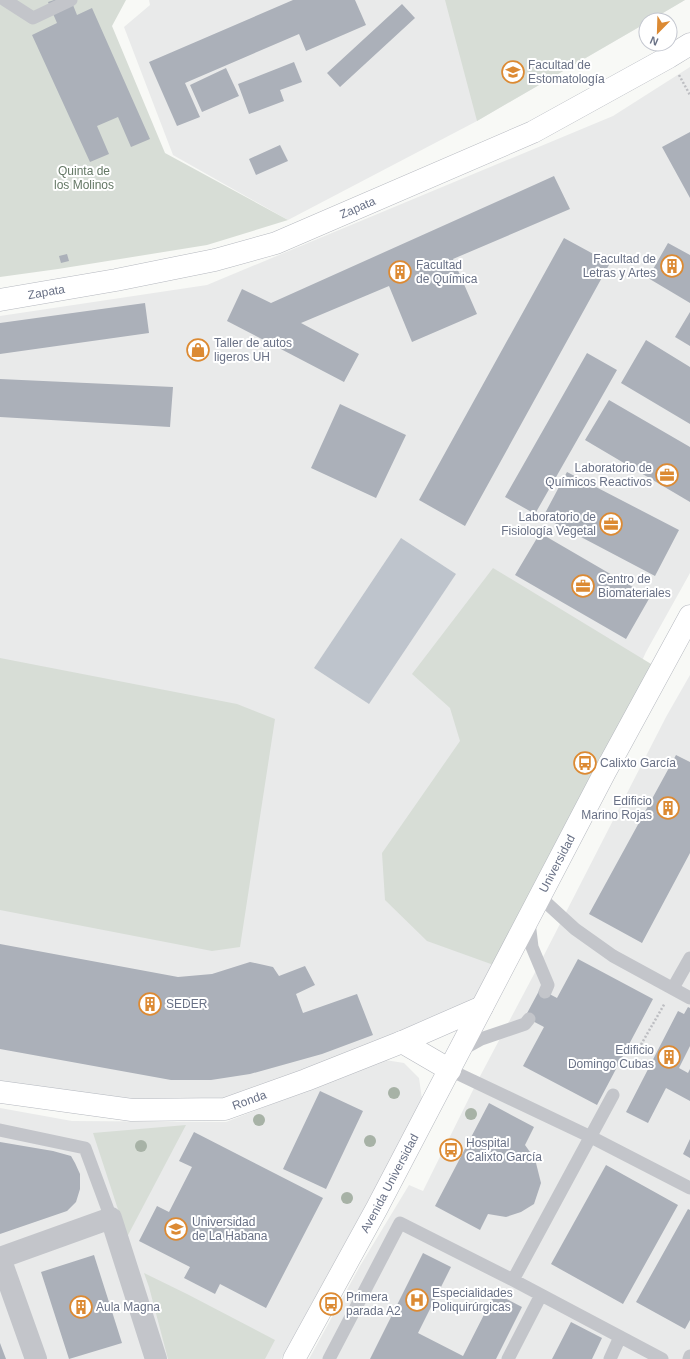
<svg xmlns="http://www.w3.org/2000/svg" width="690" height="1359" viewBox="0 0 690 1359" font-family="Helvetica,sans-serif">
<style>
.built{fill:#e9eaea}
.green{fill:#d7ddd6}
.water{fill:#bec4cc}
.building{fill:#abb0b9}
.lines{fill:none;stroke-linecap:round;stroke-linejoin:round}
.secondary-casing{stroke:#b5b8bf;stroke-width:23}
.path{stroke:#bdbec2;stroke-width:2.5;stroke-dasharray:2 2;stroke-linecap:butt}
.lane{stroke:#c3c5ca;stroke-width:13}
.street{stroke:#c3c5ca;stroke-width:22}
.secondary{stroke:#fff;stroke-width:22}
.tree{fill:#a7b2a6}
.labels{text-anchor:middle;stroke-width:4;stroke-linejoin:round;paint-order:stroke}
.poi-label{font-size:12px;fill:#697186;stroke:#fff;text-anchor:start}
.park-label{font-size:12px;fill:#647865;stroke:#fff}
.street-label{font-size:12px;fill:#697186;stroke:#fff}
</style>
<rect width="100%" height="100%" fill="#f8f9f6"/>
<path class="built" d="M149,0H685L651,20H646V23L477,121L288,220L173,155L124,27L150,5Z
M690,67V573L646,652L482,1007L225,1109L0,1092V316L207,285L613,116Z
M690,675V1359H309L360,1266L409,1185L423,1191L477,1082L541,961L666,717Z
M385,1060L404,1063L419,1078L422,1099L385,1170L281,1359H0V1108L72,1121L226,1122Z"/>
<path class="green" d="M0,0H126L112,26L165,153L288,220L207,245L58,269L0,277Z
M445,0H685L651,20H646V23L477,121Z
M493,568L661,670L502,968L427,941L385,900L382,853L460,741L450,708L412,674Z
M0,658L237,704L275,719L240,947L212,951L0,910Z
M186,1125L127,1237L93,1133Z
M144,1273L187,1294L275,1340L265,1359H168L149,1287Z"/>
<path class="water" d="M401,538L456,574L369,704L314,668Z"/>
<path class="building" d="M54,0H71L77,15L92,8L150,139L131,147L118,117L97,126L109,154L90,162L32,35L57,23L48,2Z
M293,0H355L366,25L306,51L299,34L185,83L200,117L177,126L149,62Z
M402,4L415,18L340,87L327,73Z
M294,62L302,82L280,90L284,101L249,114L238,84Z
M226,68L239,96L202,112L190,85Z
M690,132V198L662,147Z
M280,145L288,161L256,175L249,159Z
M554,176L570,209L453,259L477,314L412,342L389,286L301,323L359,354L344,382L227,321L242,289L271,303Z
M564,238L610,263L465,526L419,500Z
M668,243L690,255V303L648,278Z
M67,254L69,261L61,263L59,256Z
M145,303L149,333L0,354V323Z
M690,312V346L675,337Z
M646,340L690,367V424L621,383Z
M587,353L617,370L535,514L505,497Z
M0,379L173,387L170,427L0,417Z
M609,400L690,447V502L585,440Z
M340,404L406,435L376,498L311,468Z
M567,472L679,530L655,576L543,517Z
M540,533L650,597L626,639L515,575Z
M676,755L690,762V853L642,943L589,914Z
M0,944L178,977L212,974L250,962L273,967L279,976L305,966L315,985L296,994L303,1013L357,994L373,1035L322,1054L250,1074L211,1080H171L0,1049Z
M578,959L653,999L597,1105L523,1066L544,1027L525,1017L540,989L557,998Z
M688,1007L690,1008V1046L679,1068L688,1073L690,1069V1101L666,1088L648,1123L626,1112L678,1011L684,1014Z
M320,1091L363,1111L326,1189L283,1169Z
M489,1103L534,1127L525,1145L535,1159L541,1183L534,1204L521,1212L506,1217L488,1214L480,1230L435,1206Z
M194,1132L323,1198L266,1308L220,1284L215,1294L184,1278L190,1267L139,1241L157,1206L169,1212L192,1167L179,1161Z
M690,1139V1158L683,1154Z
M0,1142L53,1151L71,1156L75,1163L80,1174V1189L76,1202L67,1211L0,1234Z
M606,1165L678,1205L623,1304L551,1264Z
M688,1209L690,1210V1320L685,1329L636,1302Z
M423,1253L451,1267L418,1333L463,1356L495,1293L522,1307L496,1359H370Z
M94,1255L122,1343L69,1359L41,1272Z
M571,1322L602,1338L592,1359H552Z
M0,1343L6,1359H0Z"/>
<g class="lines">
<g class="secondary-casing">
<g id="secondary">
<path id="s1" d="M0,300L116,280L215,260L276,243L533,132L669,57L690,44"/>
<path d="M402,1042L450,1070"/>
<path id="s2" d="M0,1092L132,1110L225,1109L306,1080L402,1042L482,1007"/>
<path id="s3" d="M294,1359L377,1208L605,772L690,616"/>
</g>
</g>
<path class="path" d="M679,75L690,95
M639,1048L665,1003"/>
<path class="lane" d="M5,0L33,18L71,0
M540,897L575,929L613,956L690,998
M529,922L532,947L548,985L545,992
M673,988L690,958
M463,1049L481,1039L525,1024L529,1019
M450,1070L591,1137L690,1188
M0,1130L85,1148L111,1218
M513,1280L613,1095
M329,1359L400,1223L513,1280L662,1359
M508,1359L541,1295
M610,1359L620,1337
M689,1359L690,1356"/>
<path class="street" d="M0,1258L111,1218L156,1359
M0,1258L36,1359"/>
<use href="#secondary" class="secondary"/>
</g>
<g class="tree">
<circle cx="394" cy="1093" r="6"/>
<circle cx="471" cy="1114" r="6"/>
<circle cx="259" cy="1120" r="6"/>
<circle cx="370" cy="1141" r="6"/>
<circle cx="141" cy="1146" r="6"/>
<circle cx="347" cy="1198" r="6"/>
</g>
<defs>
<g id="university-ring" transform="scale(1.15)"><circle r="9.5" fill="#fff" stroke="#dc8a33" stroke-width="1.5"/><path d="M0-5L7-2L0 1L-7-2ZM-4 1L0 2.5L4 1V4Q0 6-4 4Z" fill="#dc8a33"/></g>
<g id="building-ring" transform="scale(1.15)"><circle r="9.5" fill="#fff" stroke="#dc8a33" stroke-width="1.5"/><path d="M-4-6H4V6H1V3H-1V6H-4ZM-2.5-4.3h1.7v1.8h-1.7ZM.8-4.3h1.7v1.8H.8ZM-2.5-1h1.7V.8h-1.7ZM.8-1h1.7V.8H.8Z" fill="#dc8a33"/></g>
<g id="shop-ring" transform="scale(1.15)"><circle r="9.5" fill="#fff" stroke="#dc8a33" stroke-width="1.5"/><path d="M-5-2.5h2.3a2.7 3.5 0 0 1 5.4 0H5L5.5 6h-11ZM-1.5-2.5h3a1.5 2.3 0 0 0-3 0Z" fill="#dc8a33"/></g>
<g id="office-ring" transform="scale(1.15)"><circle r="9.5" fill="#fff" stroke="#dc8a33" stroke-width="1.5"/><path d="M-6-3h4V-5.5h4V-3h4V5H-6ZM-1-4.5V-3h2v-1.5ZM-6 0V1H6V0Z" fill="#dc8a33"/></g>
<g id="bus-ring" transform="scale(1.15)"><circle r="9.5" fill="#fff" stroke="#dc8a33" stroke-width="1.5"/><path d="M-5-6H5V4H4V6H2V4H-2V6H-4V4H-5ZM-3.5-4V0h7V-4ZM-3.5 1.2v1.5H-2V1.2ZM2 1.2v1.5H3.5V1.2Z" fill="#dc8a33"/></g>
<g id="hospital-ring" transform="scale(1.15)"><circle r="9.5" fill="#fff" stroke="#dc8a33" stroke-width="1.5"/><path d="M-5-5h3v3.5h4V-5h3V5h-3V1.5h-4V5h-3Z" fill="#dc8a33"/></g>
</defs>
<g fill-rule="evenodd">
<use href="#university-ring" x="513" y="72"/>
<use href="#building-ring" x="672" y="266"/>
<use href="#building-ring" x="400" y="272"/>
<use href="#shop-ring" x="198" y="350"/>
<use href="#office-ring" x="667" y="475"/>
<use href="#office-ring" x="611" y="524"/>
<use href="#office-ring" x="583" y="586"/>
<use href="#bus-ring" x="585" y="763"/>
<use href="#building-ring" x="668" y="808"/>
<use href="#building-ring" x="150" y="1004"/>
<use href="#building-ring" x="669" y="1057"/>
<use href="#bus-ring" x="451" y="1150"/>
<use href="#university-ring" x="176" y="1229"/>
<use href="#hospital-ring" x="417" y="1300"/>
<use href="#bus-ring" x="331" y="1304"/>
<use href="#building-ring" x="81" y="1307"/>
</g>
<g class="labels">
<g class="poi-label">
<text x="528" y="69">Facultad de<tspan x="528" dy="14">Estomatología</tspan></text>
<text x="656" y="263" text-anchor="end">Facultad de<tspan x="656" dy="14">Letras y Artes</tspan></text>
<text x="416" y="269">Facultad<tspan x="416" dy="14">de Química</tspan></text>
<text x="214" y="347">Taller de autos<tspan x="214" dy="14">ligeros UH</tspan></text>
<text x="652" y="472" text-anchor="end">Laboratorio de<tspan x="652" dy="14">Químicos Reactivos</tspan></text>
<text x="596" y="521" text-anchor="end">Laboratorio de<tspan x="596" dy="14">Fisiología Vegetal</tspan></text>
<text x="598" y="583">Centro de<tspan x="598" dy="14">Biomateriales</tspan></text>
<text x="600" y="767">Calixto García</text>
<text x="652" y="805" text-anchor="end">Edificio<tspan x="652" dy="14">Marino Rojas</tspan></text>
<text x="166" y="1008">SEDER</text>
<text x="654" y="1054" text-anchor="end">Edificio<tspan x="654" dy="14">Domingo Cubas</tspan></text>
<text x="466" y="1147">Hospital<tspan x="466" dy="14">Calixto García</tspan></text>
<text x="192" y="1226">Universidad<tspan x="192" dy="14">de La Habana</tspan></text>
<text x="432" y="1297">Especialidades<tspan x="432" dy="14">Poliquirúrgicas</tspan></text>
<text x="346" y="1301">Primera<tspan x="346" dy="14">parada A2</tspan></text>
<text x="96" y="1311">Aula Magna</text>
</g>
<g class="park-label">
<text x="84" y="175">Quinta de<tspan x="84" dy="14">los Molinos</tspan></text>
</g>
<g class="street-label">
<text dy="4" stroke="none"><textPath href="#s1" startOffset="371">Zapata</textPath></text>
<text dy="4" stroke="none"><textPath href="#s1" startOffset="47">Zapata</textPath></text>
<text dy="4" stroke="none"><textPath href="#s3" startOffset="561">Universidad</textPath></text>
<text dy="4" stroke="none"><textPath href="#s2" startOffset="252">Ronda</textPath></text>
<text dy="4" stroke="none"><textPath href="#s3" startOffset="200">Avenida Universidad</textPath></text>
</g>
</g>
<g transform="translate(658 32) rotate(203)"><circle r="19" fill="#ffffff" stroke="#c3c6cf"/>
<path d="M0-3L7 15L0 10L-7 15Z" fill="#dc8a33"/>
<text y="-6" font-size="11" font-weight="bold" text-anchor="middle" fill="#697186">N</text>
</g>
</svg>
